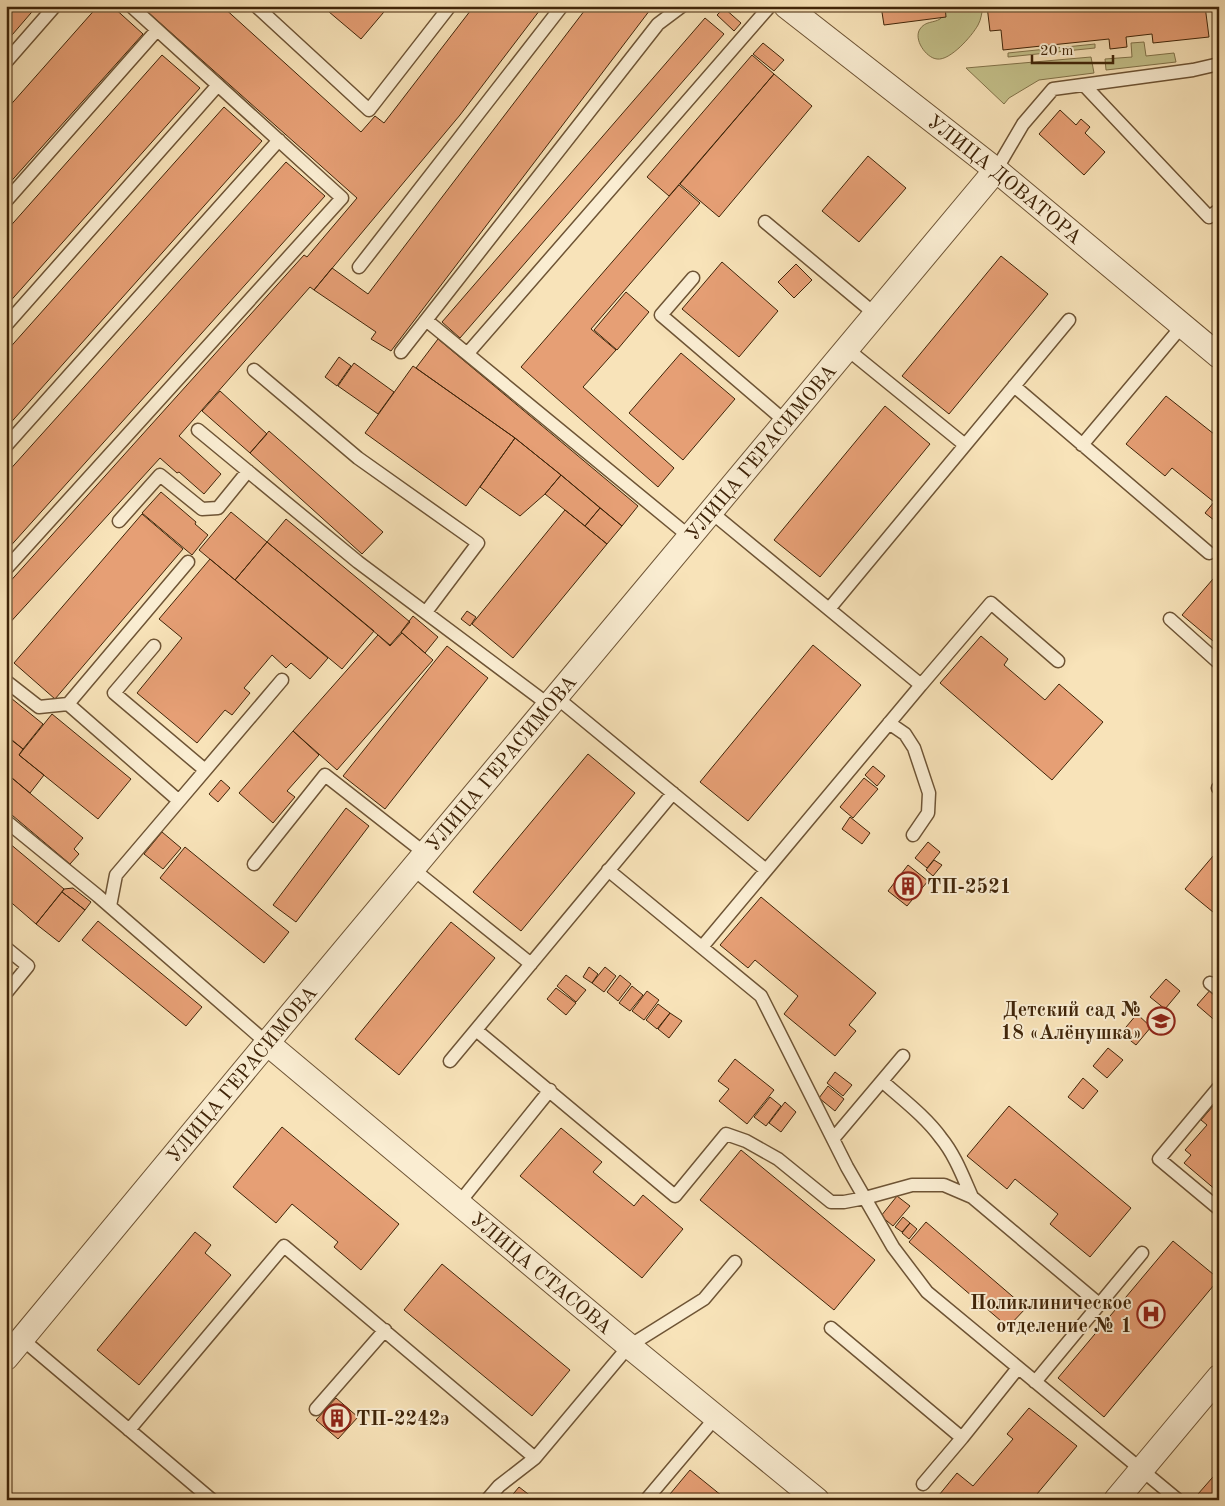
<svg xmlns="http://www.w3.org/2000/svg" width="1225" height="1506" viewBox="0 0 1225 1506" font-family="'Old Standard TT',serif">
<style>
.green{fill:#c4c18b;stroke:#82734a}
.building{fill:#e69f75;stroke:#402509}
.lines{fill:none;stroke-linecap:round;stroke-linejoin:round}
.service-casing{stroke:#6e5435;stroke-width:15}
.minor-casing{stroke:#6e5435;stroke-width:26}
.service{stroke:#faedd2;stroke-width:12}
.minor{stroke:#faedd2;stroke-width:24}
.labels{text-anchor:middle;stroke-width:4;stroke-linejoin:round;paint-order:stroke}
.street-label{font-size:20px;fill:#402509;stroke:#faedd2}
.poi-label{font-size:20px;font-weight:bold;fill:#402509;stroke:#faedd2;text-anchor:start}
</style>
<rect width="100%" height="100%" fill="#f8e3b9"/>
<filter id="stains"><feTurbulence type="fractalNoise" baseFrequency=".004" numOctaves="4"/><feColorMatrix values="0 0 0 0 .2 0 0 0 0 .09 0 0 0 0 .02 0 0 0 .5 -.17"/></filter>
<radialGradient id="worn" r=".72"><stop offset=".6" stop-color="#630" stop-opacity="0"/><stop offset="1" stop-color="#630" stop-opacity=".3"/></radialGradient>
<path class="green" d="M942,6H983C982,12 981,20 978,25C972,36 950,61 937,59C926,58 913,39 920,29C925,21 934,23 940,19L943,15Z
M1144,42L1146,56L1174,53L1176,62L1106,70L1105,59L1132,57L1131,43Z
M1095,44V48L1008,57V53Z
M1091,57L1094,73L1039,80L1009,98L1004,104L966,68Z"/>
<path class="building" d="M6,6H37L6,42Z
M98,6H112L143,34L6,187V110Z
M141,6H222L361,132L375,116L384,123L474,6H543L460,115L314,290L310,287L179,436L221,474L204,494L179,472L177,473L160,458L6,627V586L304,255L307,257L357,198Z
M322,6H389L361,39Z
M588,6H653L391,351L371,339L376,332L314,290L332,268L368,294Z
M881,6H945L946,17L884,25Z
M987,6H1205L1209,37L1153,43L1152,34L1126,37L1127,47L1110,49L1109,39L1003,50L1001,30L990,31Z
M724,8L741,23L734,31L717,15Z
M705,18L724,34L460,338L442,322Z
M763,43L784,60L774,71L753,54Z
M162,55L200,88L6,306V231Z
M752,55L774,74L669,196L647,177Z
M774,74L812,106L719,217L680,184Z
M224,107L262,141L6,428V352Z
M1060,110L1076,125L1081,119L1090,127L1085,133L1105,152L1084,175L1039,134Z
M868,156L906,188L859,242L822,211Z
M286,162L325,196L6,551V474Z
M679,185L700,203L591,329L616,350L583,387L674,468L658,487L521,367Z
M1001,256L1048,294L949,414L902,376Z
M722,262L778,311L739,357L682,309Z
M796,264L812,280L794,298L778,282Z
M626,292L649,312L617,350L594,330Z
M438,339L638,506L622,526L561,475L515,438L416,368Z
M681,353L735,399L683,460L629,413Z
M339,357L351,366L337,386L325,377Z
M354,363L394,392L378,414L338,386Z
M413,366L515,438L466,506L365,433Z
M220,391L267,434L250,453L202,411Z
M1166,396L1219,438V524L1205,513L1214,502L1172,468L1165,476L1126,444Z
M885,406L930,444L820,577L774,540Z
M269,431L383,532L362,554L250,453Z
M515,438L561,475L545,494L520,516L480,487Z
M561,475L600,508L585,526L545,494Z
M161,492L196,522L195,524L208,535L192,555L142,513Z
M600,508L622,526L607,544L585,526Z
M565,510L607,544L513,658L472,624Z
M231,512L267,542L235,580L199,550Z
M142,514L183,549L55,699L14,663Z
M286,519L410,622L390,645L267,542Z
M267,542L374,631L342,669L235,580Z
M210,559L328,658L310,679L291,663L286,668L272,655L244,688L250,693L232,715L225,710L197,743L137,693L182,638L159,619Z
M1219,572V646L1182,615Z
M467,611L476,617L470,626L461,619Z
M413,616L438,637L425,653L401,632Z
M402,633L433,660L337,770L293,731L378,635L390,646Z
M981,636L1008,659L1004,665L1045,700L1059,684L1103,722L1052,780L940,683Z
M813,645L861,685L748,821L700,782Z
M447,646L488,678L385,809L343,776Z
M6,694L43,724L23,749L6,735Z
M52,714L131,779L98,819L19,755Z
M293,731L319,755L287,791L295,797L273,823L239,793Z
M6,736L23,749L19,755L44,775L30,793L6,773Z
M588,754L635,793L521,931L473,892Z
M873,766L885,776L877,786L865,775Z
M6,773L83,838L74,849L79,854L70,864L6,810Z
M864,778L878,789L853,818L840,807Z
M221,780L230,788L218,802L209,794Z
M346,808L369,826L296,922L273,905Z
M850,817L870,833L862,844L842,829Z
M162,832L181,848L163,869L144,854Z
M928,842L940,852L927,868L915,858Z
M9,843L64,889L36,924L6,898V847Z
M185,847L289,932L264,963L160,878Z
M1219,849V917L1185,889Z
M934,860L942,865L933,876L926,870Z
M908,865L928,881L907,906L888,891Z
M73,888L91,902L85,910L62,892L64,889Z
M62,892L85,910L59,942L36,924Z
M761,897L876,993L849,1025L856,1031L835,1056L784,1014L798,996L755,960L748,968L720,945Z
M98,921L202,1007L186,1026L82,940Z
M451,922L495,958L399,1075L355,1039Z
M589,967L598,974L592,983L583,977Z
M605,967L616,976L604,992L592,983Z
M566,975L586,990L576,1002L557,986Z
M620,975L631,984L618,1001L607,992Z
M1166,979L1180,991L1165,1009L1150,997Z
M632,986L643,995L630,1011L619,1003Z
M556,988L576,1003L566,1015L547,999Z
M1212,988L1219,993V1024L1197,1005Z
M647,991L659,1000L644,1020L632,1011Z
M658,1004L670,1013L657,1029L646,1020Z
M670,1013L682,1021L669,1038L658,1029Z
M1137,1014L1151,1027L1136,1045L1121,1033Z
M1108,1048L1123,1060L1107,1078L1093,1066Z
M735,1059L774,1090L747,1124L719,1101L729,1089L718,1081Z
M835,1072L852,1085L843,1096L827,1083Z
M1083,1078L1098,1091L1083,1109L1068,1097Z
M828,1086L844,1099L835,1111L819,1098Z
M770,1097L781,1106L766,1126L754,1117Z
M1219,1099V1189L1217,1191L1184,1163L1191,1155L1185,1150L1207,1125L1201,1120Z
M785,1102L796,1112L781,1132L769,1123Z
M1009,1106L1131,1208L1090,1257L1050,1224L1058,1214L1015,1179L1007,1189L967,1156Z
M282,1127L399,1224L361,1270L334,1247L338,1242L292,1204L276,1223L233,1187Z
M561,1128L602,1162L593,1172L634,1206L643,1195L683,1229L642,1278L520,1176Z
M741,1150L875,1260L834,1310L700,1200Z
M897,1196L910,1206L893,1226L881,1216Z
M903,1217L910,1223L902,1232L895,1227Z
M926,1222L1026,1308L1008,1327L909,1242Z
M910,1223L917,1229L909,1239L902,1233Z
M195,1232L211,1245L205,1253L231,1275L139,1385L97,1350Z
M1173,1241L1219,1279L1104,1417L1058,1378Z
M442,1264L570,1370L532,1416L404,1310Z
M336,1398L358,1417L338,1439L316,1420Z
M1029,1408L1077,1446L1032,1500H935L957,1473L973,1486L1013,1439L1007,1434Z
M690,1470L727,1500H665Z
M1219,1470V1500H1205L1198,1494Z
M519,1487L532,1497L530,1500L509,1499Z"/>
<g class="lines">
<g class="service-casing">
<path id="service" d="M256,6L369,110L450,6
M6,62L55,6
M1084,85L1209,217L1219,210
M996,170L1023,124L1053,89L1193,70L1219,64
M6,201L157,30
M765,222L875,314
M359,267L562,6
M693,278L661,315L786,422
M426,320L690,537
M6,325L218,85
M847,349L965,445
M401,352L658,24L682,6
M468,353L770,6
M254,370L358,458L478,543L426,612
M1014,386L1209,553
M198,430L358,562L549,705
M1082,445L1182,326
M6,446L279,140
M711,512L921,685L991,603L1058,661
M119,521L160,475L202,509L218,508L248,471
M6,569L342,198L131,6
M829,609L1069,320
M1170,619L1219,663
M154,646L114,693L205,770
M7,682L39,707L68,704
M556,697L766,870
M889,723L905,734L914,748L929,793L928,813L913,835
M1218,788L1219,789
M179,801L282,680
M6,821L98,896L267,1043
M254,864L325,775L426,854
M413,869L531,964
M608,870L761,996L847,1167L893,1247L927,1292L1178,1500
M110,906L116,875L179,801L68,704L188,562
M702,947L921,685
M6,948L28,966L6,993
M1210,983L1219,990
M476,1030L675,1196L726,1134L746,1141L778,1159L831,1202H844L865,1198L912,1185H944L972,1197L1099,1304
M450,1061L673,793
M882,1081C902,1099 925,1116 941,1138C955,1155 963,1177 972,1197
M1219,1087L1159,1159L1219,1209
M833,1139L903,1056
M459,1203L550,1090
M831,1328L962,1438L1018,1368
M22,1339L212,1500
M1035,1382L1142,1253
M316,1409L385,1330
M129,1430L284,1246L535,1458L629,1346L704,1299L735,1262
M923,1484L962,1438
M487,1500L499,1486L535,1458
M646,1500L716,1417"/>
</g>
<g class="minor-casing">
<g id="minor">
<path id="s1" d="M786,6L996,170L1219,356"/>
<path id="s2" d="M267,1043L629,1346L817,1500"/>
<path id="s3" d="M6,1358L267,1043L996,170"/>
<path d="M1116,1500L1219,1377"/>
</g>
</g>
<use href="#service" class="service"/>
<use href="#minor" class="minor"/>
</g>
<defs>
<g id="building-ring" transform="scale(1.4375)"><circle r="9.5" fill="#faedd2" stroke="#8f2418" stroke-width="1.5"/><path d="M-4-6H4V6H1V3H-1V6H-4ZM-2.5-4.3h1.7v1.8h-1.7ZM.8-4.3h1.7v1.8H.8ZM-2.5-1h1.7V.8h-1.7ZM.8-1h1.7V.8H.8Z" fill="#8f2418"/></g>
<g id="school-ring" transform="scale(1.4375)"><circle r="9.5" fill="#faedd2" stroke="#8f2418" stroke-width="1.5"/><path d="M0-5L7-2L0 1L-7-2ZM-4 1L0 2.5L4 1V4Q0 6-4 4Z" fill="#8f2418"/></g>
<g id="hospital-ring" transform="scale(1.4375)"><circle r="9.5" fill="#faedd2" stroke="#8f2418" stroke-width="1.5"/><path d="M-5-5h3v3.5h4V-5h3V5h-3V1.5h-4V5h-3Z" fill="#8f2418"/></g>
</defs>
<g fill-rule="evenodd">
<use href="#building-ring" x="908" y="886"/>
<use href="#school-ring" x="1161" y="1021"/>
<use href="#hospital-ring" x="1151" y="1314"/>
<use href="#building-ring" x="337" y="1418"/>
</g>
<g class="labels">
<g class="street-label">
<text dy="7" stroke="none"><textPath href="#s1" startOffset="279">УЛИЦА ДОВАТОРА</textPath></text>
<text dy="7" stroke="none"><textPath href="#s3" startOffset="1179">УЛИЦА ГЕРАСИМОВА</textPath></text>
<text dy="7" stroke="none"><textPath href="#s3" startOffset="774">УЛИЦА ГЕРАСИМОВА</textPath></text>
<text dy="7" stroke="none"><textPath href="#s3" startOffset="369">УЛИЦА ГЕРАСИМОВА</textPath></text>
<text dy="7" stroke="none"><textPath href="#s2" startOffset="358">УЛИЦА СТАСОВА</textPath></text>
</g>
<g class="poi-label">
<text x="927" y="893">ТП-2521</text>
<text x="1142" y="1016" text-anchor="end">Детский сад №<tspan x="1142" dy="23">18 «Алёнушка»</tspan></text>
<text x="1132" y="1309" text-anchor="end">Поликлиническое<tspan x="1132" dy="23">отделение № 1</tspan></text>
<text x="356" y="1425">ТП-2242э</text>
</g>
</g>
<rect width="1225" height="1506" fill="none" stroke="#f8e3b9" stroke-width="25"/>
<rect x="8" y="8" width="1210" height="1491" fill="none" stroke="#402509" stroke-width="2.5"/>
<rect x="12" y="12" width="1200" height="1481" fill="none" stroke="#402509"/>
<path d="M1032 55v8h81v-8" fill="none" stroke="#402509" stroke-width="2.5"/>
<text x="1040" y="55" font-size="15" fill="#402509" stroke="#faedd2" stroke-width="4" paint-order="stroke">20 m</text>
<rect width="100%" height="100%" filter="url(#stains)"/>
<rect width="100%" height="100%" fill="url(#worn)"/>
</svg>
